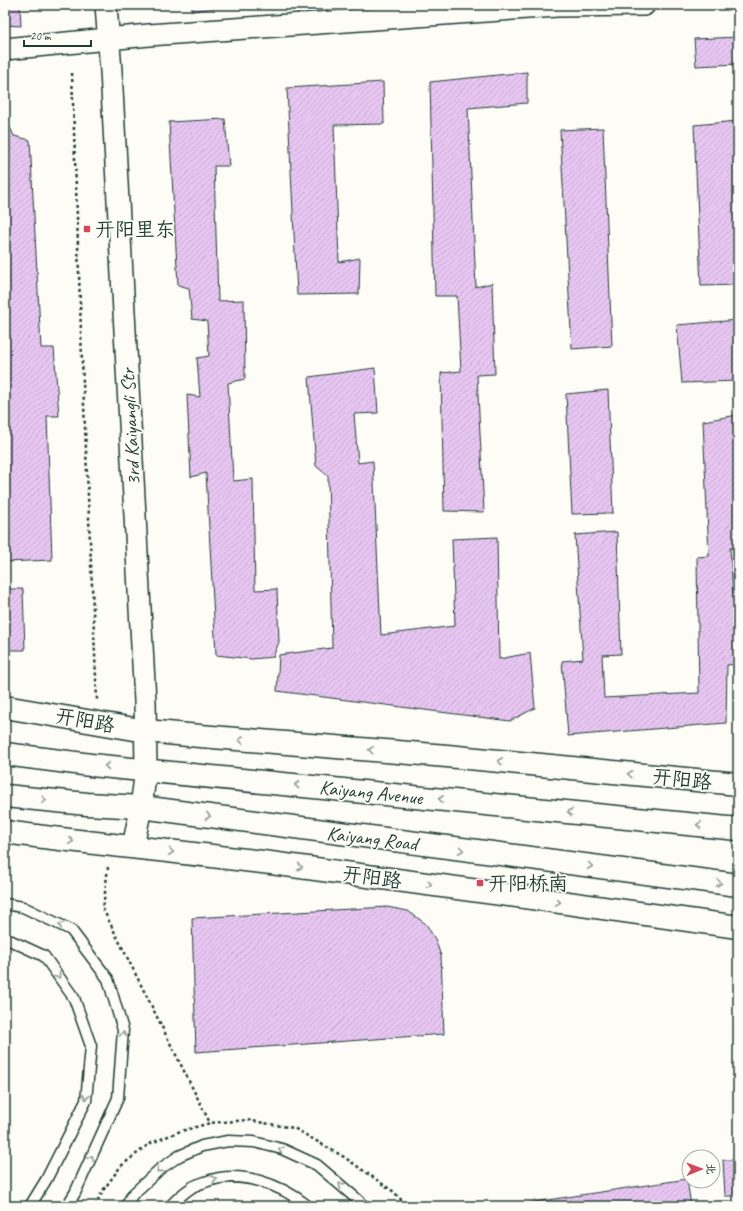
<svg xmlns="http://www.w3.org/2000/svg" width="743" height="1211" viewBox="0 0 743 1211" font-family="Caveat,'LXGW WenKai TC',sans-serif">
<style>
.building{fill:url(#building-hatch);stroke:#1f3d34}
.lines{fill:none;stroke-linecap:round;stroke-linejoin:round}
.service-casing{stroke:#1f3d34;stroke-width:13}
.minor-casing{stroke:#1f3d34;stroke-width:24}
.tertiary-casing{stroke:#1f3d34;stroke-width:25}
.primary-casing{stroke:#1f3d34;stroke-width:25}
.path{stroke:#1f3d34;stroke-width:2.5;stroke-dasharray:3 3;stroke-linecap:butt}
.service{stroke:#fdfcf7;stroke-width:10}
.minor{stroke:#fdfcf7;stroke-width:21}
.tertiary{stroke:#fdfcf7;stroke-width:22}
.primary{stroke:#fdfcf7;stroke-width:22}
.oneway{stroke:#8e9c96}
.poi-dot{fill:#d1495b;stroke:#fdfcf7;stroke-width:1.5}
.labels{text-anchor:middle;stroke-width:3.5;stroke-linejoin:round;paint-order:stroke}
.poi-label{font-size:20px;fill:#1f3d34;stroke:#fdfcf7;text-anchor:start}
.street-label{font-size:20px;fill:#1f3d34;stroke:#fdfcf7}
</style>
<defs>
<pattern id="building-hatch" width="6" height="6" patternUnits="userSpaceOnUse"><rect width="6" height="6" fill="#e8c6f2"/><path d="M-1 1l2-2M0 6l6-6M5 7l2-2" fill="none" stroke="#c7abd0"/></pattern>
</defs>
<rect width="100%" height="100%" fill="#fdfcf7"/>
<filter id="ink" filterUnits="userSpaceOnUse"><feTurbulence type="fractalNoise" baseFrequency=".025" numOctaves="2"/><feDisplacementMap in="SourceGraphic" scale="8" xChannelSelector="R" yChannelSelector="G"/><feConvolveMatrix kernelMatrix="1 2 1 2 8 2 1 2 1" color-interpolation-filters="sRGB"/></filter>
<g filter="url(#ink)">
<path class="building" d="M5,5H20L21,26L5,25Z
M191,5H221V7L193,11Z
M738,37V64L696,66L694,39Z
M527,72V103L468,108L476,287L492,283L495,374L477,375L484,512L444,511L441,373L461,371L457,296H435L430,82Z
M383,82L384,124L334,125L339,262L360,258L359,294L297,295L287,88Z
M225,119L229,166H214L218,301L244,300L245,379L228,383L233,481L253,479L255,590L277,589L279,642L273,657L252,659L216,655L206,473L191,477L187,395L200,397L197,358L209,356L207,321L192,319L189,288L178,285L169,122Z
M738,121V285L701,286L694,125Z
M5,123H8L14,136L30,140L41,348H54L59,416H47L52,560L6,562L5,549V395H8L7,348H5Z
M603,128L612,346L572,349L560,130Z
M738,320V381L682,383L677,325Z
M375,368L378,413L354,414L358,463L373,461L381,635L455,626L452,539L497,537L499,659L530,653L535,708L510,721L277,691L279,655L332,648L328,476L316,466L309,377Z
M608,390L613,513L572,514L566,394Z
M738,415V548H730L738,664L727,665L726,723L568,736L562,661L583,659L575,535L617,532L621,654L602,655L604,698L699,693L697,557L709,556L703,421Z
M5,589H23L25,650H5Z
M387,907L408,911L426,924L435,939L441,956L444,1034L196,1052L192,918Z
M723,1160H738V1196H725Z
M687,1179L691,1206H521V1204Z"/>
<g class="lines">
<g class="service-casing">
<path id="service" d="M5,904L23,907L71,930L108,979L123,1030L118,1098L75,1193L67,1206
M5,938L44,956L74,998L91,1046L86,1101L46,1180L30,1206
M126,1206L132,1195L160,1169L179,1156L202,1146L228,1141L254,1142L282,1149L317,1165L365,1206
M170,1206C176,1200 183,1193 191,1188C195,1185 200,1184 205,1182C240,1169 280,1184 308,1206"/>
</g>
<g class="minor-casing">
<path id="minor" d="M106,5L111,71L145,701L146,770L141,807L133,847
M5,49L149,35L557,6L644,5"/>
</g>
<g class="tertiary-casing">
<path id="tertiary" d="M5,707L146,731L188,735L447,756L738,784
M5,832C101,845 197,853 293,866C441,885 590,906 738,927"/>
</g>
<g class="primary-casing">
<path id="primary" d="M5,754L91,765L738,829
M5,796L87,804L141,807L738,885"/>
</g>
<path class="path" d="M72,73L82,360L97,700
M108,867L103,909L210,1123
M95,1206L104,1189L121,1166L149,1144L178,1132L210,1123L247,1120L294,1128L344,1157L394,1192L407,1206"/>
<use href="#service" class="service"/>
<use href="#minor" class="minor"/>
<use href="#tertiary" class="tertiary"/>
<use href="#primary" class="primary"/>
</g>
<defs><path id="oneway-chevron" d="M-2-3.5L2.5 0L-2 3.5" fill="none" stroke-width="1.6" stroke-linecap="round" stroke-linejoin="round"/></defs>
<g class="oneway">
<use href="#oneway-chevron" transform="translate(241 740) rotate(-176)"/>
<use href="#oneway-chevron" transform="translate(371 750) rotate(-175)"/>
<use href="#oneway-chevron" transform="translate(500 761) rotate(-174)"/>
<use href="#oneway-chevron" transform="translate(107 766) rotate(-175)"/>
<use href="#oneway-chevron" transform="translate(630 774) rotate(-174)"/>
<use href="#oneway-chevron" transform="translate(297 785) rotate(-174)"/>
<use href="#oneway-chevron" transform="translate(441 799) rotate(-174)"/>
<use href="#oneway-chevron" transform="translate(44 800) rotate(5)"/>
<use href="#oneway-chevron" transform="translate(570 812) rotate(-174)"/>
<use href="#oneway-chevron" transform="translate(208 816) rotate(7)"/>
<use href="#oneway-chevron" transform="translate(699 825) rotate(-174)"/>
<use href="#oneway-chevron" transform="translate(71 841) rotate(8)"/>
<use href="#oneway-chevron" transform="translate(461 850) rotate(7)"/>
<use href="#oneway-chevron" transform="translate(171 852) rotate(7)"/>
<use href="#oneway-chevron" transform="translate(590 866) rotate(7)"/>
<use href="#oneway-chevron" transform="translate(300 867) rotate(8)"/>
<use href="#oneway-chevron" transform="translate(719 883) rotate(7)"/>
<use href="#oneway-chevron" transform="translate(429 884) rotate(8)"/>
<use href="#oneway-chevron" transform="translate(558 902) rotate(8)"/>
<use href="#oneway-chevron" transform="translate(61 925) rotate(-154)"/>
<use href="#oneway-chevron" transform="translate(58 976) rotate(54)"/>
<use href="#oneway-chevron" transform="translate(123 1034) rotate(-90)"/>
<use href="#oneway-chevron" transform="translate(86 1097) rotate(101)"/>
<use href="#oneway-chevron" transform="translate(281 1150) rotate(-161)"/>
<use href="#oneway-chevron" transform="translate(91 1158) rotate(-65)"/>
<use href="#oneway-chevron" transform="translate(159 1170) rotate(140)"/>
<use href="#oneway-chevron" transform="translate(214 1179) rotate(-15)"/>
<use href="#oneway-chevron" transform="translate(341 1185) rotate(-140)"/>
</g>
</g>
<g class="poi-dot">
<rect x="83" y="225" width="8" height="8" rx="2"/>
<rect x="476" y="879" width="8" height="8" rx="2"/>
</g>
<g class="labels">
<g class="poi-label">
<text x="95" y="236">开阳里东</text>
<text x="488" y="890">开阳桥南</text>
</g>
<g class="street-label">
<text transform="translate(130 427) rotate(-93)" y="7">3rd Kaiyangli Str</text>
<text transform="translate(85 720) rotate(10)" y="7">开阳路</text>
<text transform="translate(682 779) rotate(6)" y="7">开阳路</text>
<text transform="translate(371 792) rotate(6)" y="7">Kaiyang Avenue</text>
<text transform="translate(372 838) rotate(7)" y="7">Kaiyang Road</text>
<text transform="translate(372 877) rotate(8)" y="7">开阳路</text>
</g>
</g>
<rect width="743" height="1211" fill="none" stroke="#fdfcf7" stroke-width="20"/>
<rect x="10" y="10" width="723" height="1191" fill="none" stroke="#1f3d34" stroke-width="1.5" filter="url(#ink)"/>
<g transform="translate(701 1169) rotate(89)"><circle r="19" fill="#fdfcf7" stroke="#a4b0a9"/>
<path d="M0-3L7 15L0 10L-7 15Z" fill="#d1495b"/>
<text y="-6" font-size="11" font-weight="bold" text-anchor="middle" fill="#1f3d34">北</text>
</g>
<path d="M24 40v6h67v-6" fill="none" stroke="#1f3d34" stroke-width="2"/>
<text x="30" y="40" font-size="12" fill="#1f3d34" stroke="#fdfcf7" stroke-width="3" paint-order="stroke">20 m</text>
</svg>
